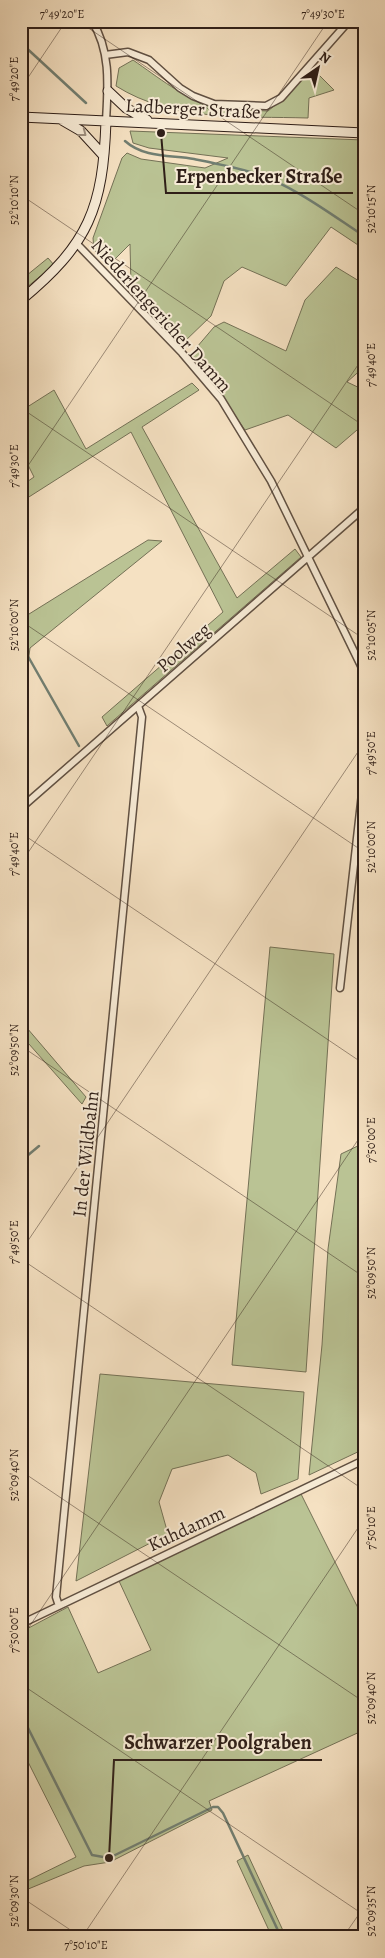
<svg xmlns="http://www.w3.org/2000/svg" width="385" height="1958" viewBox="0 0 385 1958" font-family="Alegreya,serif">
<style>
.green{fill:#bac394;stroke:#747156}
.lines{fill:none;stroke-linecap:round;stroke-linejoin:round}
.stream{stroke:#717e71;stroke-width:2.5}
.street-casing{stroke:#605042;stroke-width:9}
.secondary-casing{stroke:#2f1f18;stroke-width:11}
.street{stroke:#f8ecd7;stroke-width:6}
.secondary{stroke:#f8ecd7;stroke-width:9}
.oneway{stroke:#9e9081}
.ticks{fill:none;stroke:#2f1f18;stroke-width:1;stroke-opacity:0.45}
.labels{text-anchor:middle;stroke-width:4;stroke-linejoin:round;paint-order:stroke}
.street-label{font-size:19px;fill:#2f1f18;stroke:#f8ecd7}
.leader{fill:none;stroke:#2f1f18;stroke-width:2}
.callout-dot{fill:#2f1f18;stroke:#f8ecd7;stroke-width:2}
.callout-label{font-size:20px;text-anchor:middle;font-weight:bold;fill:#2f1f18;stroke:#f8ecd7;stroke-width:4;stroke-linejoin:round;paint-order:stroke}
.neatline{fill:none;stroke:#2f1f18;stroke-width:2}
.ticks-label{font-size:12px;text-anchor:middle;fill:#2f1f18}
</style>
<rect width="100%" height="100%" fill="#f5e1c2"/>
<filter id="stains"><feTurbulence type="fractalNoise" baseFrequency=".004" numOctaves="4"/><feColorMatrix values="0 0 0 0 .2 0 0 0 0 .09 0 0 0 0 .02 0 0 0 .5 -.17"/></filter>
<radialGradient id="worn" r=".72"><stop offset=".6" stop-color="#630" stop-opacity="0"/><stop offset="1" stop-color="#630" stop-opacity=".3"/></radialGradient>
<path class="green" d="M133,60C158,77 184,99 214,106C232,111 250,110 268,111L286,96L312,68L334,90L309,98L308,118C244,116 173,122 116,86L119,68Z
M130,131L364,140V249L331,227L286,286L242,267L224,281L211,316L183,343L131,285L130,244L109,265L94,250L93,238L122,158L127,153L141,159L205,168L228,158L149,148L133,143Z
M48,258L54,265L21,292V280Z
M336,267L364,284V367L347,382L364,390V424L336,448L288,415L245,430L191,354L214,327L224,322L286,351L305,300Z
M192,383L199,390L142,427L237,598L295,549L301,557L107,726L102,717L223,612L131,432L21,502V486L34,477L21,451V411L54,390L86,449Z
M148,540L162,541L30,648L28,663L21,666V619Z
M270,947L334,954L306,1372L232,1365Z
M21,1021L86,1097L82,1104L21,1035Z
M364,1143V1449L309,1475L322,1345L328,1249L341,1154Z
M100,1374L304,1392L298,1479L261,1494L256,1473L228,1455L172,1469L159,1502L168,1534L76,1581Z
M301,1494L364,1620V1730L209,1801L212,1810L110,1862L84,1866L21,1892V1884L76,1857L21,1748V1632L68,1607L98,1673L151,1650L119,1581Z
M248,1855L286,1937H272L237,1861Z"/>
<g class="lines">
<path class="stream" d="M21,43L86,103
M125,141C144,158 170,155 194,159C214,163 235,167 254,173C294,186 329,213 364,236
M21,644L79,746
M21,1161L39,1146
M21,1714L92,1855L109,1858L213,1807H218L223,1813L281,1937"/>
<g class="street-casing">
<path id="street" d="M92,21C111,51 108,86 106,121
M105,55L128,52L149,60L180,88L193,96L214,104L266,106L281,98L349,21
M77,244L182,353L221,399L271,481L364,672
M21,808L364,508
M340,988L364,776
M59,1606L56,1597L142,717L138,706
M21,1624L364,1460"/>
</g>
<g class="secondary-casing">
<path id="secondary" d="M108,91L126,108L147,120
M21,117L364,133
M62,120L81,131L103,155
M21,300C89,244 103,208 106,121"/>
</g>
<use href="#street" class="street"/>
<use href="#secondary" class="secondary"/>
</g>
<defs><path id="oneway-chevron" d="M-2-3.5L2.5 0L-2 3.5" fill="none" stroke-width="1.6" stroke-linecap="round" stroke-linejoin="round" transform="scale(1.25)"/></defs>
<use class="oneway" href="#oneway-chevron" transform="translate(83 133) rotate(38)"/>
<path class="ticks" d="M78,21L364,214M21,88L66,21M21,195L364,426M21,408L364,639M21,476L328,21M21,621L364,852M21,833L364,1064M21,863L364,356M21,1046L364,1277M21,1251L364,743M21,1259L364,1490M21,1471L364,1702M21,1639L364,1131M21,1684L364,1915M21,1897L81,1937M82,1937L364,1519M343,1937L364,1907"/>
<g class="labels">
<g class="street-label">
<text transform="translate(193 108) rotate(3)" y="7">Ladberger Straße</text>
<text transform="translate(162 315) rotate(48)" y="7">Niederlengericher Damm</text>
<text transform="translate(183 647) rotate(-41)" y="7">Poolweg</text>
<text transform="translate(85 1154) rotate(-84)" y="7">In der Wildbahn</text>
<text transform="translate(186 1528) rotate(-25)" y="7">Kuhdamm</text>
</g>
</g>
<path class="leader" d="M161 133L166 193H353M109 1858L114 1760H322"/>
<g class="callout-dot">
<circle cx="161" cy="133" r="5"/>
<circle cx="109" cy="1858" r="5"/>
</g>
<g class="callout-label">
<text x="259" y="183">Erpenbecker Straße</text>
<text x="218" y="1749">Schwarzer Poolgraben</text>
</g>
<rect width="385" height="1958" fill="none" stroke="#f5e1c2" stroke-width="55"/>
<g transform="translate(318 68) rotate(34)" stroke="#f8ecd7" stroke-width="4" paint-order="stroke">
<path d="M0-4L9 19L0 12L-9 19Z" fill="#2f1f18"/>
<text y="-8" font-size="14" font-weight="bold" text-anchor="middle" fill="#2f1f18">N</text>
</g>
<rect x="28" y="28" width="330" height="1902" class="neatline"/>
<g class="ticks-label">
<text x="62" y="18">7°49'20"E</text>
<text x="323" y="18">7°49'30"E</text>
<text transform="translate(14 79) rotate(-90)" y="4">7°49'20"E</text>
<text transform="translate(14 200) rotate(-90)" y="4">52°10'10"N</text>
<text transform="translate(371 209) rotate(-90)" y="4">52°10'15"N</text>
<text transform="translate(371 365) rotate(-90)" y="4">7°49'40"E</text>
<text transform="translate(14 466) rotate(-90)" y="4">7°49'30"E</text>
<text transform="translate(14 625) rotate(-90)" y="4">52°10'00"N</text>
<text transform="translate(371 635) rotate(-90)" y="4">52°10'05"N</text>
<text transform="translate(371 753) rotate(-90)" y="4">7°49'50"E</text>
<text transform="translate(371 847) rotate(-90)" y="4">52°10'00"N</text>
<text transform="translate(14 854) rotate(-90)" y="4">7°49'40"E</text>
<text transform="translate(14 1050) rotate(-90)" y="4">52°09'50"N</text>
<text transform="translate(371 1140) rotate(-90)" y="4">7°50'00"E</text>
<text transform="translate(14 1242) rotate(-90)" y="4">7°49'50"E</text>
<text transform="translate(371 1273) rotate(-90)" y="4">52°09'50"N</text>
<text transform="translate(14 1475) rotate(-90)" y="4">52°09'40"N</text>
<text transform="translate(371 1528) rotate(-90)" y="4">7°50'10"E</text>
<text transform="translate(14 1630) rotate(-90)" y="4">7°50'00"E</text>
<text transform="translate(371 1698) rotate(-90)" y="4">52°09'40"N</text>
<text transform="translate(14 1901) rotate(-90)" y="4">52°09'30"N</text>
<text transform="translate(371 1911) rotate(-90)" y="4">52°09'35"N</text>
<text x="86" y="1949">7°50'10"E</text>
</g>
<rect width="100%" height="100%" filter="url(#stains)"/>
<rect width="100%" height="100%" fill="url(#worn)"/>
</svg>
